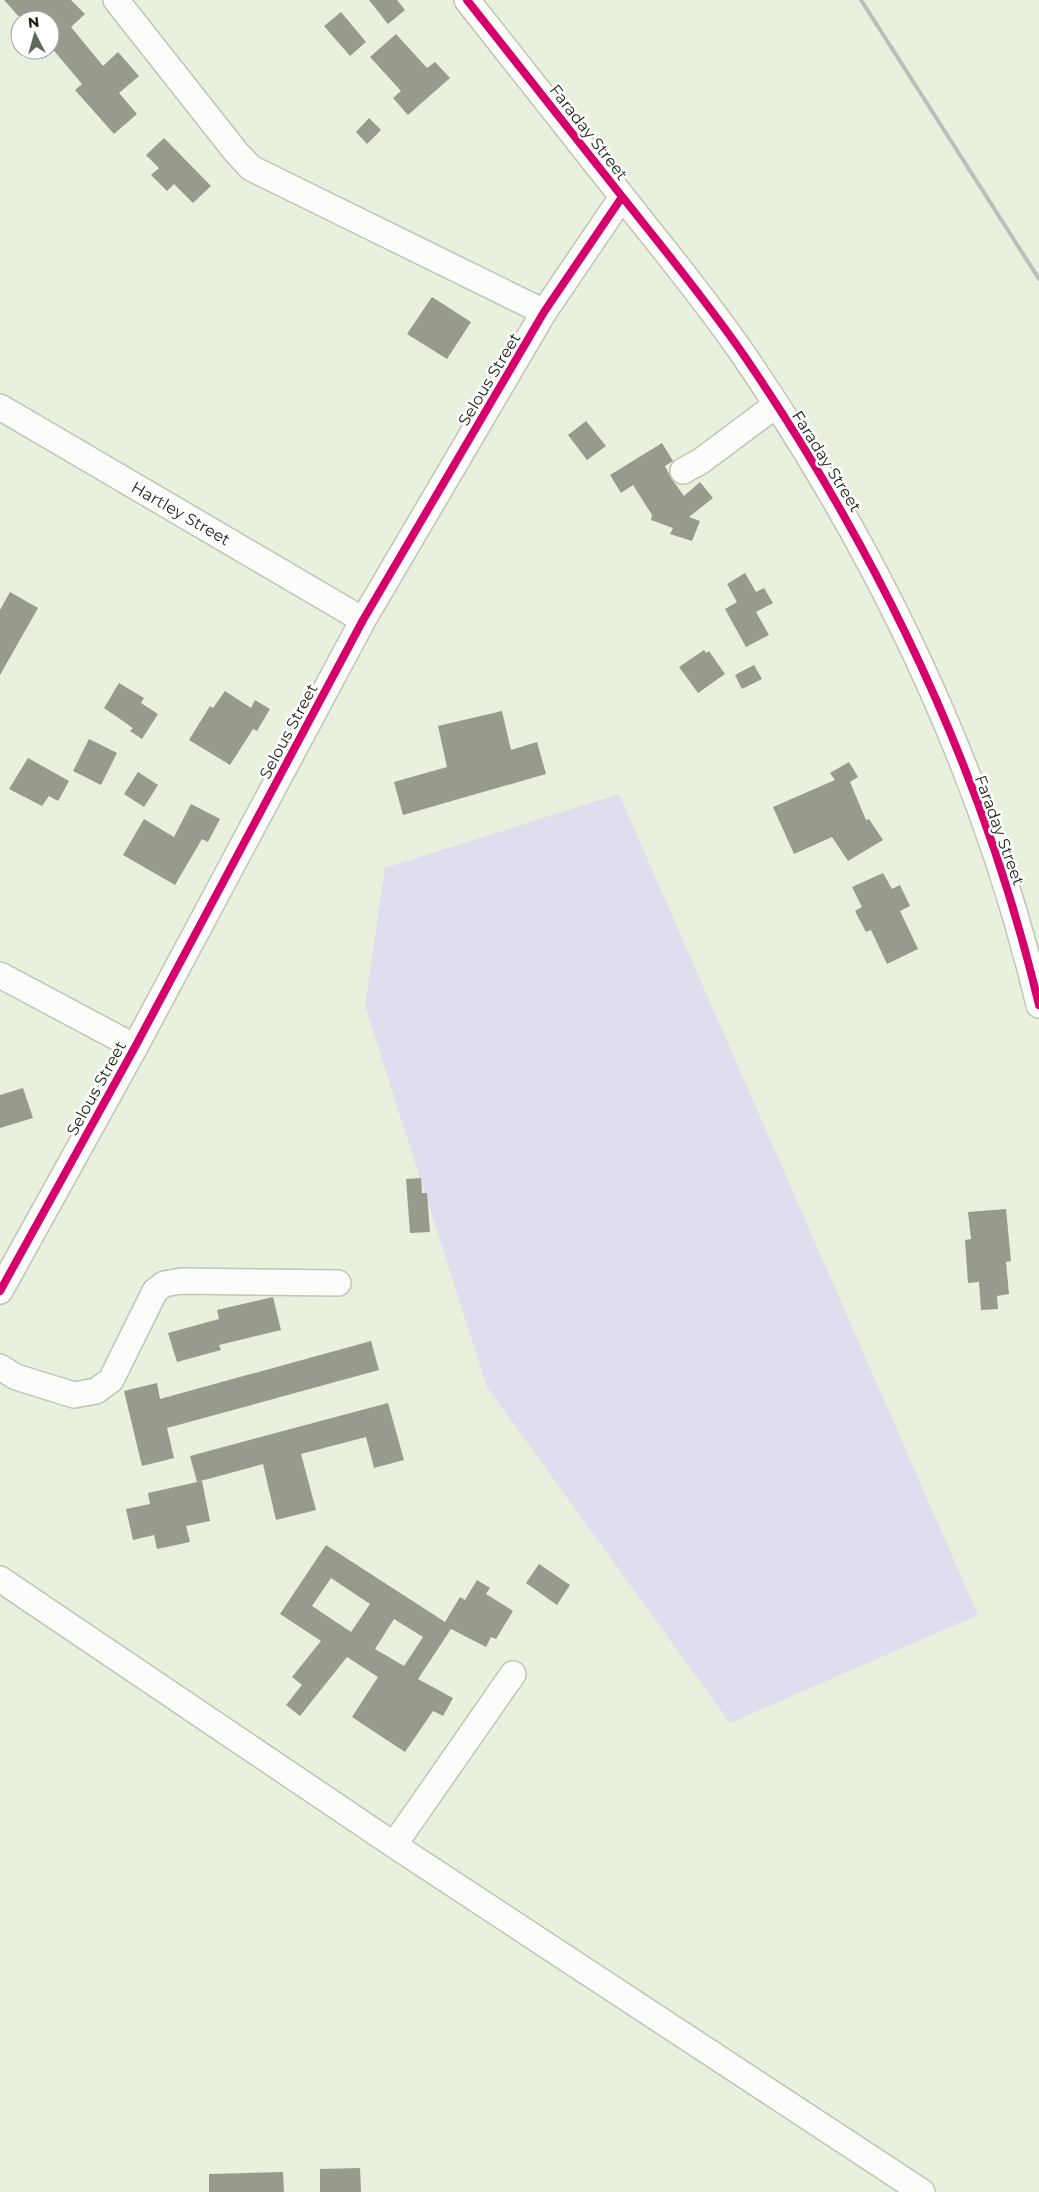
<svg xmlns="http://www.w3.org/2000/svg" width="1039" height="2192" viewBox="0 0 1039 2192" font-family="Montserrat,sans-serif">
<style>
.green{fill:#dfdeee}
.building{fill:#969b8d;fill-rule:evenodd}
.lines{fill:none;stroke-linecap:round;stroke-linejoin:round}
.minor-casing{stroke:#bfc5b5;stroke-width:28}
.minor{stroke:#fcfdfa;stroke-width:25}
.rail{stroke:#bcbeb9;stroke-width:4}
.cycleway-casing{stroke:#fff;stroke-width:11}
.cycleway{stroke:#d6006c;stroke-width:8}
.labels{text-anchor:middle;stroke-width:5;stroke-linejoin:round;paint-order:stroke}
.street-label{font-size:16px;fill:#1a1f13;stroke:#fff}
</style>
<rect width="100%" height="100%" fill="#e9f0dd"/>
<path class="green" d="M619,794L978,1615L730,1723L487,1387L365,1006L385,868Z"/>
<path class="building" d="M4,0H71L85,14L71,27L103,66L118,52L139,76L119,93L137,114L114,134L75,90L82,84L50,46V20H22Z
M369,0H397L405,10L388,24Z
M341,12L366,42L350,56L324,26Z
M396,34L427,68L435,62L450,78L408,115L393,98L401,91L370,57Z
M369,118L381,130L367,144L356,132Z
M164,138L211,186L193,203L174,184L167,191L151,175L159,168L146,155Z
M432,297L471,322L447,359L407,334Z
M586,421L606,446L587,460L568,435Z
M662,443L673,461L665,466L671,478L684,496L700,482L713,498L689,517L700,521L692,541L670,534L673,528L651,520L652,515L633,485L621,493L610,475Z
M745,573L756,592L764,588L773,603L756,612L769,635L746,647L725,609L737,602L727,584Z
M10,592L38,608L0,675V610Z
M704,650L706,653L709,651L725,674L698,693L679,667Z
M754,665L762,679L742,689L735,675Z
M119,683L144,698L141,703L158,714L142,739L130,731L133,728L104,708Z
M225,691L251,708L255,700L270,709L257,731L253,729L230,765L189,740L210,706L213,708Z
M502,711L511,750L537,742L546,774L403,815L394,782L447,767L438,726Z
M89,739L117,753L101,785L73,771Z
M28,758L69,781L58,801L49,796L42,806L9,789Z
M849,762L858,777L850,782L866,820L869,819L883,840L848,861L832,837L794,854L773,807L835,780L830,773Z
M138,772L158,785L144,807L124,794Z
M191,804L220,819L208,842L202,839L175,885L123,855L144,819L174,837Z
M883,873L892,889L900,885L910,906L900,911L918,949L887,964L871,930L866,932L855,911L862,907L852,887Z
M23,1088L33,1118L0,1128V1095Z
M421,1178L422,1193H427L430,1232L410,1233L406,1179Z
M1006,1209L1011,1261L1006,1262L1009,1294L997,1296L998,1309L981,1310L979,1282L968,1283L965,1240L971,1239L968,1212Z
M273,1297L281,1330L219,1345L221,1350L177,1362L168,1333L219,1319L217,1310Z
M371,1341L379,1370L167,1428L174,1458L142,1466L124,1391L157,1383L160,1399Z
M388,1403L404,1460L374,1468L366,1437L301,1454L316,1510L276,1520L263,1464L197,1482L190,1456Z
M202,1481L210,1521L186,1526L190,1542L157,1549L154,1535L133,1540L126,1509L150,1504L148,1493Z
M326,1545L445,1622L460,1597L465,1600L477,1580L490,1588L486,1594L513,1611L496,1639L491,1637L486,1647L451,1629L418,1679L453,1698L443,1716L433,1711L405,1752L352,1717L378,1677L347,1657L300,1716L286,1705L302,1685L292,1677L321,1641L280,1614ZM331,1578L370,1604L351,1632L312,1606ZM394,1619L423,1637L404,1666L375,1649Z
M539,1564L570,1585L557,1605L526,1583Z
M360,2168L361,2192H320V2169Z
M283,2172L284,2192H209V2174Z"/>
<g class="lines">
<g class="minor-casing">
<path id="minor" d="M116,0L236,152L251,168L544,312
M467,0C518,65 569,129 620,194C662,247 706,300 745,357C879,554 984,773 1039,1005
M0,407L363,620
M683,471L701,461L776,405
M0,975L135,1047
M0,1291L135,1047L363,620L544,312L622,197
M0,1367L16,1377L74,1395L96,1391L111,1380L155,1291L164,1284L181,1281L338,1283
M0,1579L394,1845L922,2192
M394,1845L513,1674"/>
</g>
<use href="#minor" class="minor"/>
<path class="rail" d="M861,0L1039,279"/>
<g class="cycleway-casing">
<path id="cycleway" d="M467,0C518,65 569,129 620,194C662,247 706,300 745,357C879,554 984,773 1039,1005
M0,1291L135,1047L363,620L544,312L622,197"/>
</g>
<use href="#cycleway" class="cycleway"/>
</g>
<g class="labels">
<g class="street-label">
<text transform="translate(589 132) rotate(52)" y="6">Faraday Street</text>
<text transform="translate(489 379) rotate(-59)" y="6">Selous Street</text>
<text transform="translate(827 461) rotate(58)" y="6">Faraday Street</text>
<text transform="translate(181 513) rotate(30)" y="6">Hartley Street</text>
<text transform="translate(288 731) rotate(-62)" y="6">Selous Street</text>
<text transform="translate(1000 830) rotate(70)" y="6">Faraday Street</text>
<text transform="translate(96 1088) rotate(-61)" y="6">Selous Street</text>
</g>
</g>
<g transform="translate(35 35) rotate(354)"><circle r="24" fill="#ffffff" stroke="#a3a5a1"/>
<path d="M0-4L9 19L0 12L-9 19Z" fill="#62685a"/>
<text y="-8" font-size="14" font-weight="bold" text-anchor="middle" fill="#1a1f13">N</text>
</g>
</svg>
